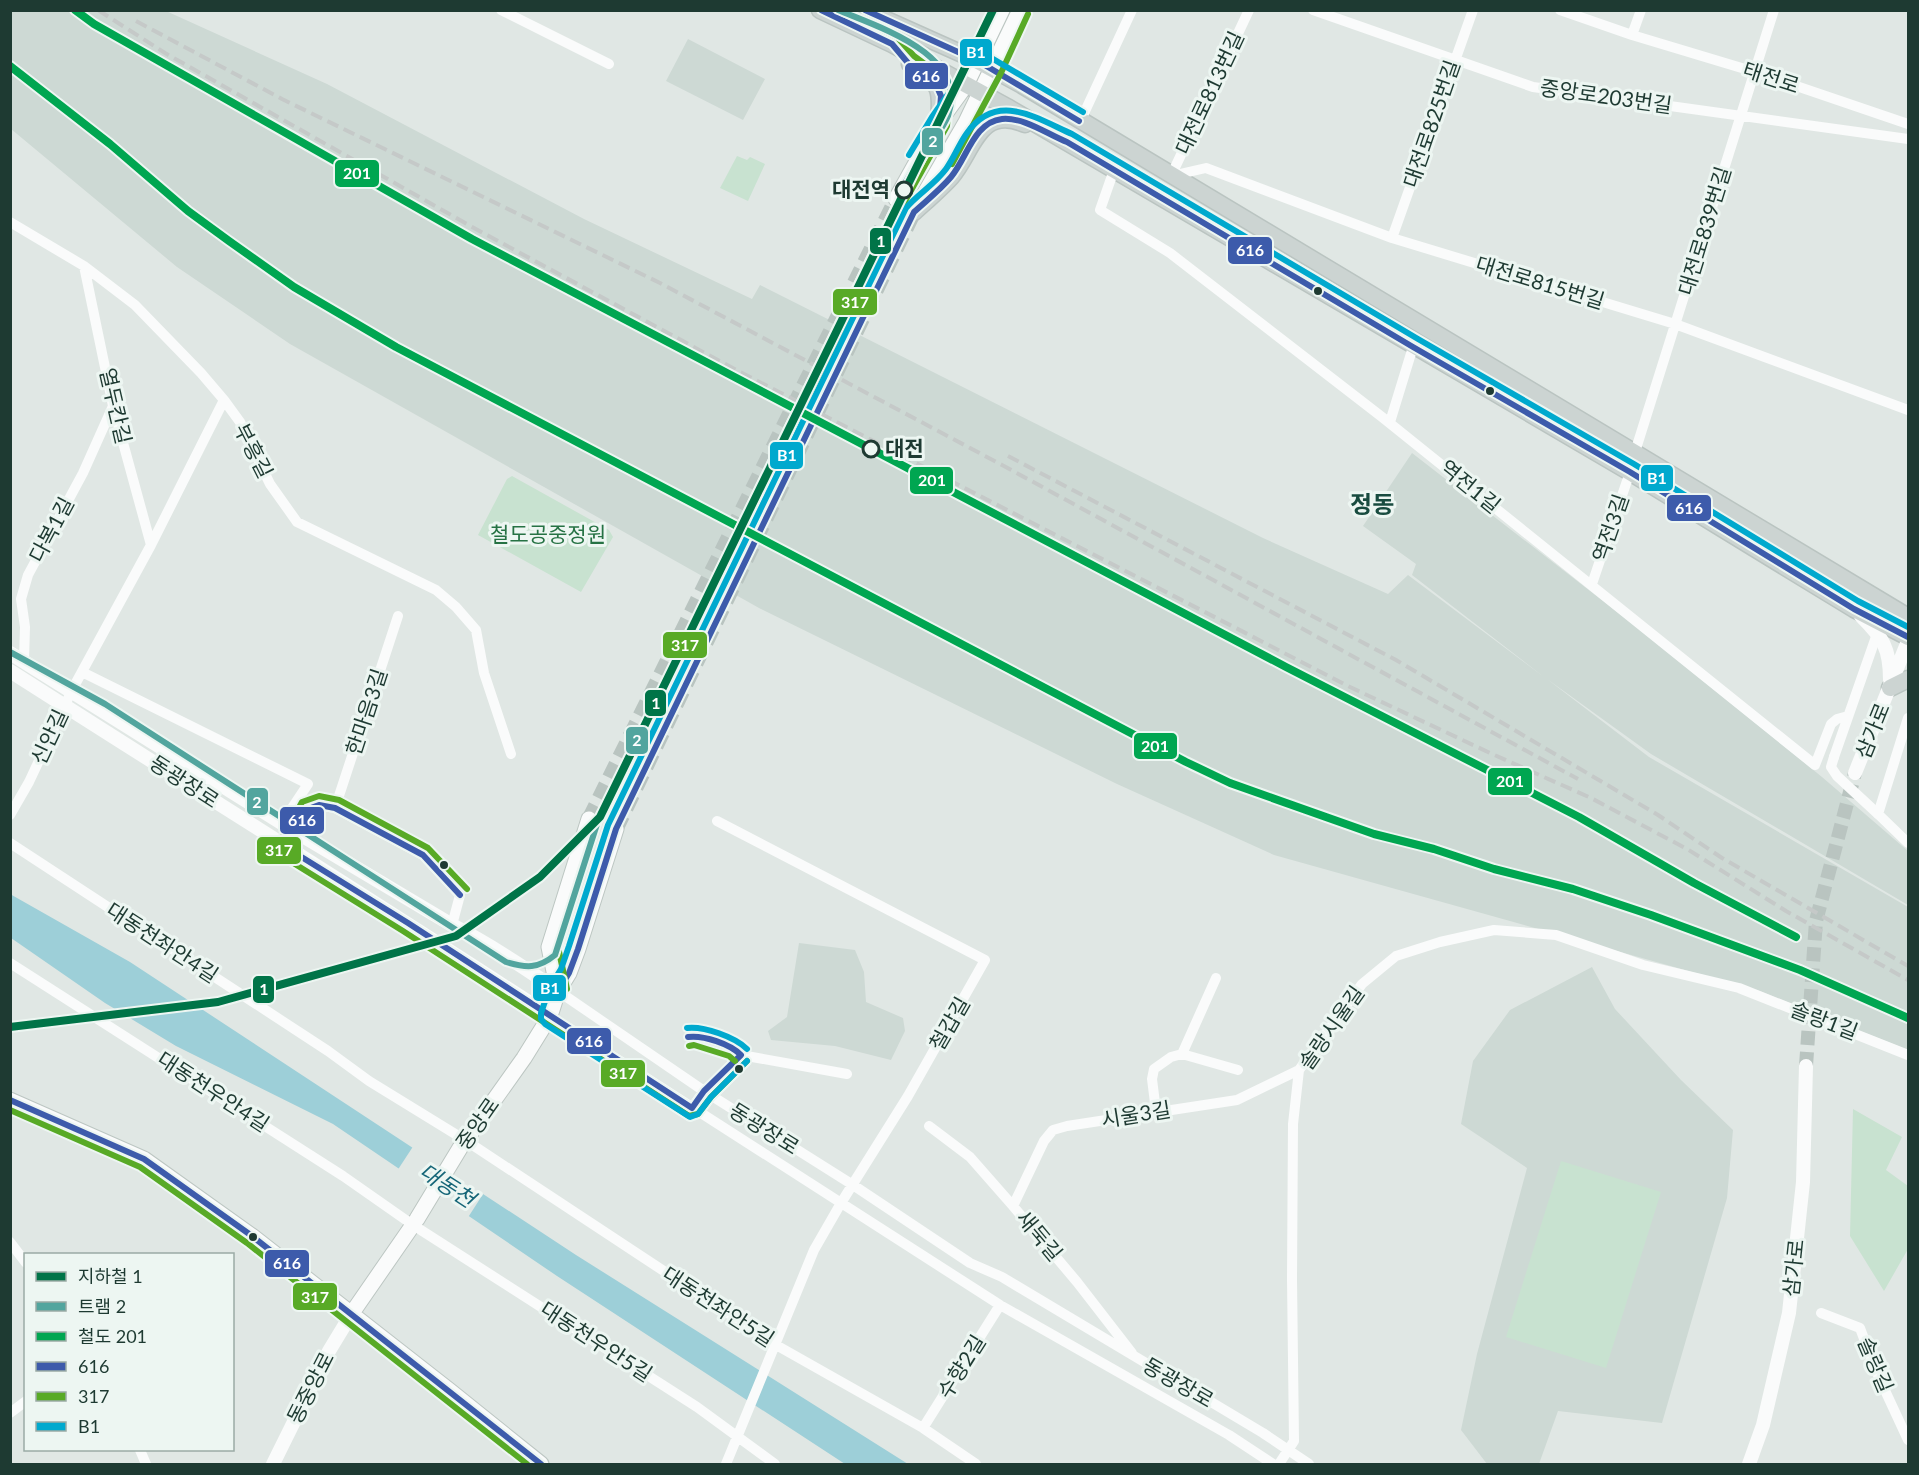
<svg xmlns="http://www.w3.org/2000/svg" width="1919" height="1475" viewBox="0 0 1919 1475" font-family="Lato,'Noto Sans KR',sans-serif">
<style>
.built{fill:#cdd9d4}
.green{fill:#c8e2d0}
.water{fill:#9dcfd8}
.pier{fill:#e0e7e4}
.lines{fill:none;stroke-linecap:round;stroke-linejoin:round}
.tertiary-tunnel{stroke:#b9c4c0;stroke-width:14;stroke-dasharray:14 7;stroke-linecap:butt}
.secondary-tunnel{stroke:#b9c4c0;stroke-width:15;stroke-dasharray:15 8;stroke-linecap:butt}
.secondary-casing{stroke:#bcc6c2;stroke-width:17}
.primary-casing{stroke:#bac4c1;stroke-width:19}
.minor{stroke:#fafbfb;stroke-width:10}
.tertiary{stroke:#fafbfb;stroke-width:14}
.secondary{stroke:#fafbfb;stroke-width:15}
.primary{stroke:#ccd4d2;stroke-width:16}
.rail{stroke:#c5c9c8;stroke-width:4;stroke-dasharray:12 6;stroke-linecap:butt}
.minor-bridge{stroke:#fafbfb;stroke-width:10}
.bus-1-casing{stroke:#edf6f2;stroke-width:10}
.bus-2-casing{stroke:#edf6f2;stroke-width:10}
.bus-3-casing{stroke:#edf6f2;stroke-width:10}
.bus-1{stroke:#3d5bab;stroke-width:6}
.bus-2{stroke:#58aa26;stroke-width:6}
.bus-3{stroke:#00a9ce;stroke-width:6}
.rail-1-casing{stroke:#edf6f2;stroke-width:12}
.rail-1{stroke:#00a651;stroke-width:8}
.tram-1-casing{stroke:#edf6f2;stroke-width:10}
.tram-1{stroke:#52a59e;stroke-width:6}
.metro-1-casing{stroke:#edf6f2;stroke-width:12}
.metro-1{stroke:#007448;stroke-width:8}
.stop-dot{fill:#edf6f2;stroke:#1e3a32;stroke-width:3}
.bus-dot{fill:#1e3a32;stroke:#edf6f2;stroke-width:2}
.labels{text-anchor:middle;stroke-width:6;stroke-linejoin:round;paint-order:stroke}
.street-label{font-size:21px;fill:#1e3a32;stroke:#edf6f2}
.stop-label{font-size:21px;font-weight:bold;fill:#1e3a32;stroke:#edf6f2;text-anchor:end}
.park-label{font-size:21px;fill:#267244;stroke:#edf6f2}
.water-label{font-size:22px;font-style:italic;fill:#166678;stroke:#edf6f2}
.quarter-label{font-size:24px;font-weight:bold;fill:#194c40;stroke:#edf6f2}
.line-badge{stroke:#edf6f2;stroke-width:2}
.badge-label{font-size:16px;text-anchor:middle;font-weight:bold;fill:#fff}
</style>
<rect width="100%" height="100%" fill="#e0e7e4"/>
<path class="built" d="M10,11H166L327,84L584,219L752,299L760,285L1263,538L1388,594L1408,575L1544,677L1412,575L1416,564L1363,526L1412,453L1630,622L1822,777L1908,851V905L1651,754L1547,679L1649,757L1908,907V1050L1760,991L1274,855L1117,784L759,608L290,344L177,267L11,129Z
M688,39L765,79L743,120L666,81Z
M799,943L855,950L864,972L866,1002L903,1018L905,1031L891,1060L835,1046L771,1040L768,1031L787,1017Z
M1592,967L1615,1009L1681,1080L1733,1130L1727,1198L1662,1423L1558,1411L1539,1464H1487L1461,1430L1477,1354L1527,1168L1461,1124L1473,1061L1510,1010Z"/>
<path class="green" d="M737,156L747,160L750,157L765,164L748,201L720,188Z
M512,476L609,530L613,537L581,592L478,535L507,479Z
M1853,1109L1902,1137L1886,1170L1908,1186V1249L1884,1291L1850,1236Z
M1561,1161L1661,1192L1606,1368L1506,1337Z"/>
<path class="water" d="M10,894L130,962L576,1255L908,1464H845L557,1276L333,1124L176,1046L105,1003L11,938Z"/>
<path class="pier" d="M414,1145L485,1191L467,1219L397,1171Z"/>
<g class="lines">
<path class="tertiary-tunnel" d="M1806,1066L1816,921L1855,773"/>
<path class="secondary-tunnel" d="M589,819L896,199
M616,829L914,212"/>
<g class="secondary-casing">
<path id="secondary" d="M896,199L939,122L966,85L1002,10
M918,205L966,122L1020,10
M558,991L549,947L589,819
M10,1100L144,1159L252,1236L450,1391L541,1464
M352,1313L417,1219L460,1148L524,1058L550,1016L558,991L569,973L578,949L616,829"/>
</g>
<g class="primary-casing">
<path id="primary" d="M820,10L892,44L1007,107L1630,472L1854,609L1908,637
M864,10L978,61L1022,85L1908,617
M910,64C940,85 942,85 939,122
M914,212C926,201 940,189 951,177C973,152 978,104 1025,124
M1890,688L1908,679"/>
</g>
<path class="minor" d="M501,10L609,64
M1313,10L1533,87L1908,139
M1560,10L1632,35L1755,72L1908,124
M1632,35L1641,10
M1080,122L1132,10
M1114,170L1100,210L1170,253L1382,417L1815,765L1831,724L1837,719L1848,716
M1171,176L1206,168L1392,238L1675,324L1908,410
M1171,176L1249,10
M10,222L84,266L135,305L201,373L224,400L240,422L270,484L297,522L436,590L456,607L476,630L484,673L511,754
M1392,238L1473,10
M84,266L113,406L151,545
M1390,422L1413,347
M1635,452L1774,10
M1592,584L1630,472
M24,660L25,627L21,599L28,575L83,473L113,406
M82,672L308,784L282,823
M1908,718L1878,814L1908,843
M1834,757L1877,634
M335,808L398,616
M10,815L29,782L72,690L151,545L224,400
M717,821L985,960L908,1096L841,1203L814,1250L726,1464
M10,843L328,1051L369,1081L465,1140L776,1345L923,1428L976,1464
M287,848L308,809L319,805L335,808L423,855L460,895L452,925
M10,963L343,1176L413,1225L697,1407L775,1464
M558,991L704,1091L853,1185L970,1263L1002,1277L1263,1433L1309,1464
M550,1016L1000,1305L1229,1435L1273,1464
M1182,1054L1216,978
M692,1108L704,1091L741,1055L847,1074
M1156,1111L1152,1079L1154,1069L1171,1057L1182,1054L1238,1070
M929,1126L970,1157L1013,1206L1077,1282L1132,1353
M1013,1206L1044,1141L1053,1130L1067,1126L1237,1100L1299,1070
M10,1242L26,1263
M1821,1313L1860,1328L1876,1371L1908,1440
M10,1413L26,1401
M923,1428L1000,1305
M140,1450L146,1464
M1279,1464L1294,1441L1292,1279L1293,1124L1299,1070L1362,984L1396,956L1440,942L1494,930L1556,935L1643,965L1739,988L1908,1055"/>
<path class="tertiary" d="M1861,616C1883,638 1890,648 1890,680
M10,653L296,832L452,925C489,944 524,967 558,991
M10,671C190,786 371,899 550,1016
M1855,773L1908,641
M273,1464L329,1351L352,1313
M1749,1464L1763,1425L1789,1313L1803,1182L1806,1066"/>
<use href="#secondary" class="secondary"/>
<use href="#primary" class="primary"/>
<path class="rail" d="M98,10L165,53L474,228L740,372L1350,687L1490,753L1591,798L1687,849L1786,911L1908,980
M136,21L282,99L660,283L1002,465L1578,779
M1008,456L1396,660L1658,815L1722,858L1908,966"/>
<path class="minor-bridge" d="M1834,757L1831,767L1837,776L1878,814"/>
<g class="bus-1-casing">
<path id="bus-1" d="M821,10L892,44L908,63L935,82L941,96L939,122L903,187
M865,10L978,61L1079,121
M460,895L423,855L335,808L319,805L308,809L287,848L408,923L692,1108L704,1091L741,1055
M558,991L569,973L578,949L616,829L914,212C926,201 940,190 951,177C967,158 974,122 1002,119C1024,117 1047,134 1067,142L1413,347L1630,472L1854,609L1908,637
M688,1037C704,1035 730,1044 741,1055
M10,1100L144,1159L252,1236L541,1464"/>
</g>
<g class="bus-2-casing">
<path id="bus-2" d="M952,164L1001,73L1028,14
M467,889L428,848L339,800L319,796L302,802L278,846L279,852L282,856L403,931L689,1116L698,1114L711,1097L747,1061
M567,989L558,947L597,822L904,203L947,126L950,93L941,76L914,56L897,37L842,10
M689,1046L694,1045L729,1056L735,1061
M10,1110L140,1167L247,1243L527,1464"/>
</g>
<g class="bus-3-casing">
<path id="bus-3" d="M909,155L932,117L958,80L970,56L976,52L983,53L1083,112
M687,1028C704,1026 735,1037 747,1049
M747,1061L711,1097L698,1114L690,1117L545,1024L541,1019V1013L550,987L561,969L569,946L608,825L906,208C918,194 935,184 946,169C954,158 959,144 967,133C997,91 1036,118 1072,134L1418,339L1634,464L1858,601L1908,627"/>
</g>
<use href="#bus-1" class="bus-1"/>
<use href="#bus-2" class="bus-2"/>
<use href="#bus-3" class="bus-3"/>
<g class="rail-1-casing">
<path id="rail-1" d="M75,10L94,24L472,239L1286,667L1579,817L1694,883L1796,937
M10,66L110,144L188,211L229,241L294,287L396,347L1186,762L1230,783L1374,834L1434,849L1494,869L1573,889L1651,915L1800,970L1908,1018"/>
</g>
<use href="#rail-1" class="rail-1"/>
<g class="tram-1-casing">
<path id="tram-1" d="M10,652L105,704L506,962C526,968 538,969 555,955L598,821L899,200C910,181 919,162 931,144C937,135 944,126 948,116C969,55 881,28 838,10"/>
</g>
<use href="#tram-1" class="tram-1"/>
<g class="metro-1-casing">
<path id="metro-1" d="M10,1027L218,1002L456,936L540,877L600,817L993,10"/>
</g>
<use href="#metro-1" class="metro-1"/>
</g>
<g class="stop-dot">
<circle cx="904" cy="190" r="8"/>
<circle cx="871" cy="449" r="8"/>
</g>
<g class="bus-dot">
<circle cx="1318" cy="291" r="5"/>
<circle cx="1490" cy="391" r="5"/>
<circle cx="444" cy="865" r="5"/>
<circle cx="739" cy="1069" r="5"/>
<circle cx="253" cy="1237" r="5"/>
</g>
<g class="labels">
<g class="street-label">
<text transform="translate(1771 78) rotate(18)" y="7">태전로</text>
<text transform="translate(1210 93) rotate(-65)" y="7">대전로813번길</text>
<text transform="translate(1606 97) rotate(8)" y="7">중앙로203번길</text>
<text transform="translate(1432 124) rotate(-71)" y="7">대전로825번길</text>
<text transform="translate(1705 231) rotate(-73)" y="7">대전로839번길</text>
<text transform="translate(1540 283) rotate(17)" y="7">대전로815번길</text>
<text transform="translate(115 406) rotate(77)" y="7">열두칸길</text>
<text transform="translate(253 451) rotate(63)" y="7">부흥길</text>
<text transform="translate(1470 487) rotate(39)" y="7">역전1길</text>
<text transform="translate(1611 528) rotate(-71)" y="7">역전3길</text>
<text transform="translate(52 530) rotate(-62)" y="7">다복1길</text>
<text transform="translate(367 712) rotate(-72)" y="7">한마음3길</text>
<text transform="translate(1873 731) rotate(-68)" y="7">삼가로</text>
<text transform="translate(50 737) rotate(-65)" y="7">신안길</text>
<text transform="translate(184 782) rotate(33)" y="7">동광장로</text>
<text transform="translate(162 943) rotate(33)" y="7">대동천좌안4길</text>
<text transform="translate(1824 1021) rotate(21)" y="7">솔랑1길</text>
<text transform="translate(950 1024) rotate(-60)" y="7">철갑길</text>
<text transform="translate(1332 1028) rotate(-55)" y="7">솔랑시울길</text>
<text transform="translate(213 1092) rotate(33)" y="7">대동천우안4길</text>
<text transform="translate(1136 1115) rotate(-9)" y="7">시울3길</text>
<text transform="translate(478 1124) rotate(-55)" y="7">중앙로</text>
<text transform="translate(764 1129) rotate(32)" y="7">동광장로</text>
<text transform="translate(1039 1236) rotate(50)" y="7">새둑길</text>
<text transform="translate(1794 1268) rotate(-84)" y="7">삼가로</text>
<text transform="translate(718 1307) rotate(33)" y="7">대동천좌안5길</text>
<text transform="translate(596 1342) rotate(33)" y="7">대동천우안5길</text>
<text transform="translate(1875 1365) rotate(67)" y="7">솔랑길</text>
<text transform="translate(962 1367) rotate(-58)" y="7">수향2길</text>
<text transform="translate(1178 1383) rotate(30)" y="7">동광장로</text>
<text transform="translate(311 1388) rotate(-63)" y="7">동중앙로</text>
</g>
<g class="stop-label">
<text x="890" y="197">대전역</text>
<text x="885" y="456" text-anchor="start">대전</text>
</g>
<g class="park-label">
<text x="548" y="542">철도공중정원</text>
</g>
<g class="water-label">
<text transform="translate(447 1185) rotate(33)" y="8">대동천</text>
</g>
<g class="quarter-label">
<text x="1372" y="513">정동</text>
</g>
</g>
<g class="line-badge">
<rect x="959" y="38" width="34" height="29" rx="6" fill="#00a9ce"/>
<rect x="904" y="62" width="45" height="28" rx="6" fill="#3d5bab"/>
<rect x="921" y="127" width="23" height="29" rx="6" fill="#52a59e"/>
<rect x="334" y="159" width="46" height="29" rx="6" fill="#00a651"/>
<rect x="869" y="227" width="23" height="28" rx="6" fill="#007448"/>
<rect x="1227" y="236" width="46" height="29" rx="6" fill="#3d5bab"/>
<rect x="832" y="288" width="46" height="28" rx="6" fill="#58aa26"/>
<rect x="769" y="441" width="35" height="29" rx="6" fill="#00a9ce"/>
<rect x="1640" y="464" width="34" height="28" rx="6" fill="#00a9ce"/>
<rect x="909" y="466" width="45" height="29" rx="6" fill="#00a651"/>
<rect x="1666" y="494" width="46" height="28" rx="6" fill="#3d5bab"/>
<rect x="662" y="631" width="46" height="28" rx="6" fill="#58aa26"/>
<rect x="644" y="689" width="23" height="28" rx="6" fill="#007448"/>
<rect x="625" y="726" width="24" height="29" rx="6" fill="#52a59e"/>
<rect x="1133" y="732" width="45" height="28" rx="6" fill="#00a651"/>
<rect x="1487" y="767" width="46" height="29" rx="6" fill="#00a651"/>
<rect x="246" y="787" width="23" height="29" rx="6" fill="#52a59e"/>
<rect x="279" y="806" width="46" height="29" rx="6" fill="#3d5bab"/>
<rect x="256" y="836" width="46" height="29" rx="6" fill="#58aa26"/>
<rect x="532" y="974" width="35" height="28" rx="6" fill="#00a9ce"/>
<rect x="252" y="975" width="23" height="29" rx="6" fill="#007448"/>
<rect x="566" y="1027" width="46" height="28" rx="6" fill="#3d5bab"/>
<rect x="600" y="1059" width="46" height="29" rx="6" fill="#58aa26"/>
<rect x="264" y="1249" width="46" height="29" rx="6" fill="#3d5bab"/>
<rect x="292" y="1282" width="46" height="29" rx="6" fill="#58aa26"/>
</g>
<g class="badge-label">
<text x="976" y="58">B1</text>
<text x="926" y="82">616</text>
<text x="933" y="147">2</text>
<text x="357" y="179">201</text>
<text x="881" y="247">1</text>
<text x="1250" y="256">616</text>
<text x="855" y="308">317</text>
<text x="787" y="461">B1</text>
<text x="1657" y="484">B1</text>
<text x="932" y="486">201</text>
<text x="1689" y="514">616</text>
<text x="685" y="651">317</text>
<text x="656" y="709">1</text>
<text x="637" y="746">2</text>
<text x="1155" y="752">201</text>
<text x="1510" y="787">201</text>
<text x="257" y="808">2</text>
<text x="302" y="826">616</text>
<text x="279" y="856">317</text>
<text x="550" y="994">B1</text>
<text x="264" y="995">1</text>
<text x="589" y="1047">616</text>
<text x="623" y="1079">317</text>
<text x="287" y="1269">616</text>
<text x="315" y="1303">317</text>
</g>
<rect width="1919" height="1475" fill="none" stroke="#1e3a32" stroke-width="24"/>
<rect x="24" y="1253" width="210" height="198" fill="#edf6f2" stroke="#9aaba5" stroke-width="1.5"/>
<rect x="36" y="1272" width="30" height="9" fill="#007448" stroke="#9aaba5" stroke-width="1.5"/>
<text x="78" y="1283" font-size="18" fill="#1e3a32">지하철 1</text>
<rect x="36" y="1302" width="30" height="9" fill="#52a59e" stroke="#9aaba5" stroke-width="1.5"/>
<text x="78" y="1313" font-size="18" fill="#1e3a32">트램 2</text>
<rect x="36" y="1332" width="30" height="9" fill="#00a651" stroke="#9aaba5" stroke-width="1.5"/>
<text x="78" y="1343" font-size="18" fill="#1e3a32">철도 201</text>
<rect x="36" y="1362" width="30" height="9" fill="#3d5bab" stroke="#9aaba5" stroke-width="1.5"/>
<text x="78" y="1373" font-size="18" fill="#1e3a32">616</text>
<rect x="36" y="1392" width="30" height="9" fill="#58aa26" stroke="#9aaba5" stroke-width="1.5"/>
<text x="78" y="1403" font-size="18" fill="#1e3a32">317</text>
<rect x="36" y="1422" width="30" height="9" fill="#00a9ce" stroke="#9aaba5" stroke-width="1.5"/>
<text x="78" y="1433" font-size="18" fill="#1e3a32">B1</text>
</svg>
